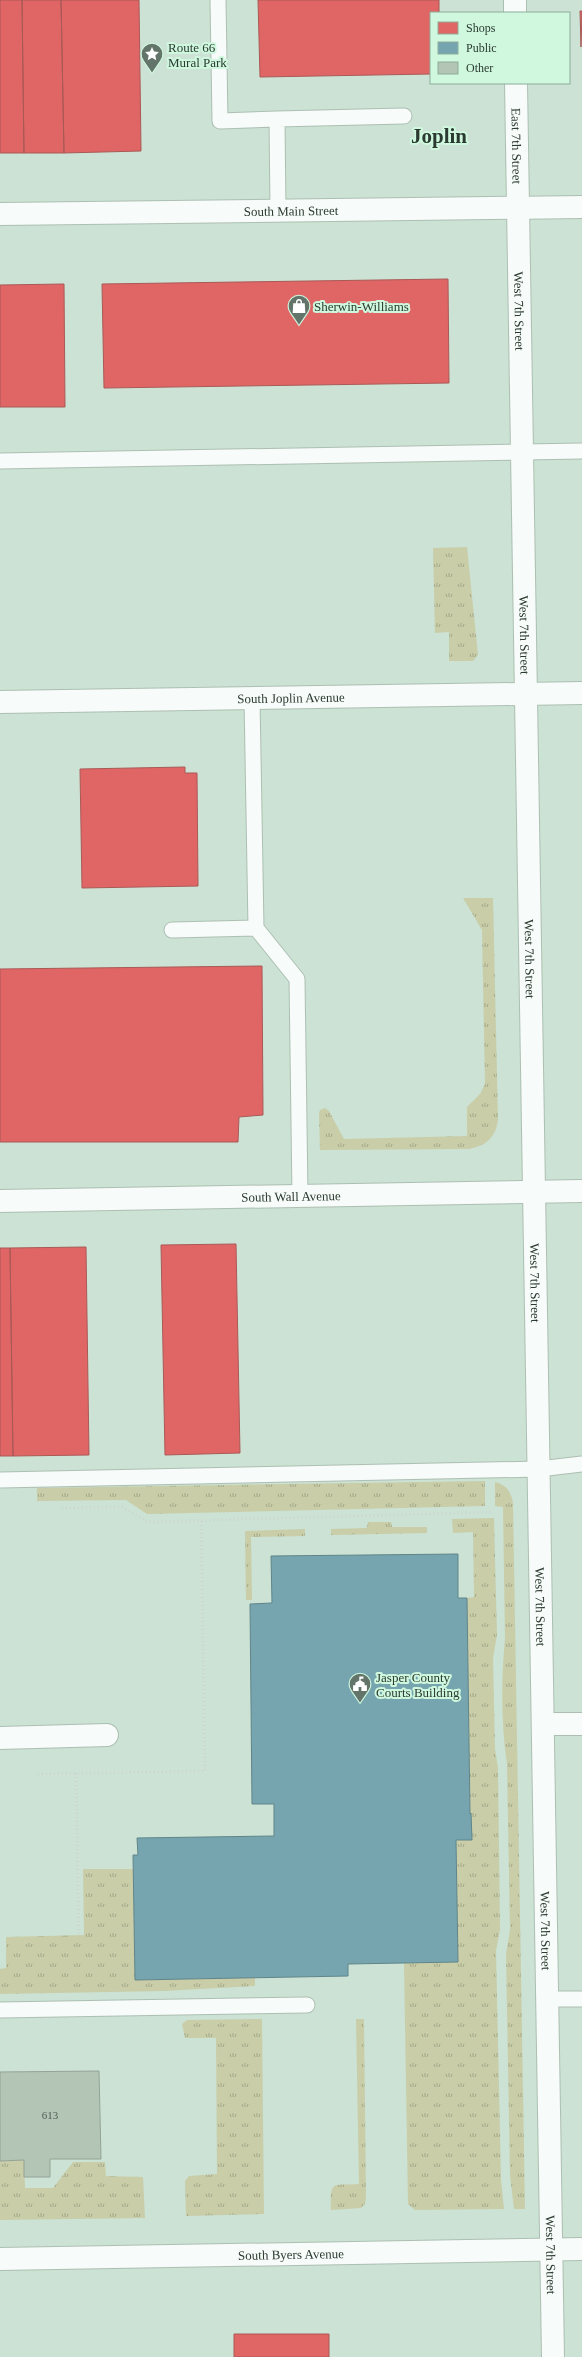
<svg xmlns="http://www.w3.org/2000/svg" width="582" height="2357" viewBox="0 0 582 2357" font-family="'Times New Roman',serif">
<style>
.grass{fill:url(#grass-tufts)}
.shops{fill:#e06666;stroke:#aa5956}
.public{fill:#76a5af;stroke:#608589}
.building{fill:#b3c5b5;stroke:#94a396}
.lines{fill:none;stroke-linecap:round;stroke-linejoin:round}
.service-casing{stroke:#adbfb3;stroke-width:17}
.minor-casing{stroke:#adbfb3;stroke-width:24}
.tertiary-casing{stroke:#adbfb3;stroke-width:24}
.primary-casing{stroke:#adbfb3;stroke-width:24}
.path{stroke:#cdd4cf;stroke-width:2.5;stroke-dasharray:1 3;stroke-linecap:butt}
.service{stroke:#f7fbf9;stroke-width:15}
.minor{stroke:#f7fbf9;stroke-width:22}
.tertiary{stroke:#f7fbf9;stroke-width:22}
.primary{stroke:#f7fbf9;stroke-width:22}
.labels{text-anchor:middle;stroke-width:4;stroke-linejoin:round;paint-order:stroke}
.number-label{font-size:11px;fill:#4d5e52}
.poi-label{font-size:13px;fill:#2b3b31;stroke:#cff8de;text-anchor:start}
.street-label{font-size:13px;fill:#2b3b31;stroke:#cff8de}
.town-label{font-size:21px;font-weight:bold;fill:#2b3b31;stroke:#cff8de}
</style>
<defs>
<pattern id="grass-tufts" width="24" height="20" patternUnits="userSpaceOnUse"><rect width="24" height="20" fill="#c9cda8"/><path d="M3 7l-1-3M5 7V3M7 7l1-3M15 17l-1-3M17 17v-4M19 17l1-3" fill="none" stroke="#a3a889"/></pattern>
</defs>
<rect width="100%" height="100%" fill="#cbe2d4"/>
<path class="grass" d="M467,547L478,655L473,661H449V632L435,633L433,548Z
M463,898H493L498,1120C496,1137 486,1146 469,1149L320,1150L319,1113L320,1110L325,1108L329,1111L344,1139L467,1136V1107L480,1094L485,1084L482,930Z
M485,1481V1506L147,1514L126,1500L37,1501V1488Z
M495,1482C506,1485 511,1491 513,1503L525,2209H514L510,2175L506,1954L510,1930L507,1764C501,1724 501,1679 505,1639L503,1507L495,1506Z
M494,1518L497,1635L493,1658L495,1749L498,1768L500,1930L496,1951L501,2180L504,2209L415,2210L408,2204L404,1963L458,1962L456,1840H472L471,1814H470L467,1598L474,1597L473,1532L453,1533L452,1519Z
M368,1522H391L392,1527H427V1533L331,1535V1529L367,1528Z
M305,1529V1536L251,1537L252,1600H246L245,1531Z
M83,1869H133L135,1980L255,1978V1986L164,1991L0,1994V1969L6,1968V1937L84,1935Z
M262,2019L264,2214L186,2216L185,2181L189,2176L217,2174L216,2038H185L182,2024L187,2020Z
M356,2019H364L366,2198L365,2204L361,2208L331,2210C330,2179 332,2186 359,2184Z
M24,2160L25,2188H53L73,2162H105L106,2176L143,2177L145,2218L0,2220V2161Z"/>
<path class="shops" d="M0,0H22L24,153H0Z
M22,0H61L64,153H24Z
M61,0H139L141,151L64,153Z
M258,0H439V13H431V74L260,77Z
M580,11H582L581,47Z
M448,279L449,383L104,388L102,284Z
M64,284L65,407H0V285Z
M185,767V773H197L198,886L82,888L80,769Z
M262,966L263,1115L239,1117L238,1142H0V969Z
M236,1244L240,1453L165,1455L161,1245Z
M86,1247L89,1455L13,1456L10,1248Z
M0,1248H10L13,1456H0Z
M234,2334H329V2357H234Z"/>
<path class="public" d="M458,1554V1598H467L470,1814L471,1813L472,1840H456L458,1962L348,1964V1976L135,1980L133,1855H138L137,1838L274,1836V1804H252L250,1604L272,1603L271,1556Z"/>
<path class="building" d="M99,2071L101,2159H50V2177H24V2160L0,2161V2072Z"/>
<g class="lines">
<g class="service-casing">
<path id="service" d="M218,0L220,121L277,119L278,211
M277,119L404,116
M0,461L582,451
M252,698L256,928L297,979L300,1196
M172,930L256,928
M0,1480L539,1469L582,1464
M548,1999H582
M0,2010L307,2005"/>
</g>
<g class="minor-casing">
<g id="minor">
<path d="M543,1724H582"/>
<path d="M0,1738L107,1735"/>
<path id="s1" d="M0,2259L582,2249"/>
</g>
</g>
<g class="tertiary-casing">
<g id="tertiary">
<path id="s2" d="M0,702L582,693"/>
<path id="s3" d="M0,1201L582,1191"/>
</g>
</g>
<g class="primary-casing">
<g id="primary">
<path d="M515,0V13"/>
<path id="s4" d="M516,83L553,2357"/>
<path id="s5" d="M0,214L582,207"/>
</g>
</g>
<path class="path" d="M62,1508L123,1507L148,1522L491,1512
M76,1773L79,1935
M38,1774L205,1771L201,1520"/>
<use href="#service" class="service"/>
<use href="#minor" class="minor"/>
<use href="#tertiary" class="tertiary"/>
<use href="#primary" class="primary"/>
</g>
<defs>
<g id="sight-pin" transform="scale(1.15)"><path d="M0 17L-7.5 6A9.5 9.5 0 1 1 7.5 6Z" fill="#63756a" stroke="#cff8de"/><path d="M0-6L1.8-2.2L6-1.7L2.9 1.2L3.7 5.4L0 3.3L-3.7 5.4L-2.9 1.2L-6-1.7L-1.8-2.2Z" fill="#fff"/></g>
<g id="shop-pin" transform="scale(1.15)"><path d="M0 17L-7.5 6A9.5 9.5 0 1 1 7.5 6Z" fill="#63756a" stroke="#cff8de"/><path d="M-5-2.5h2.3a2.7 3.5 0 0 1 5.4 0H5L5.5 6h-11ZM-1.5-2.5h3a1.5 2.3 0 0 0-3 0Z" fill="#fff"/></g>
<g id="civic-pin" transform="scale(1.15)"><path d="M0 17L-7.5 6A9.5 9.5 0 1 1 7.5 6Z" fill="#63756a" stroke="#cff8de"/><path d="M-.6-6.5H3V-4.5H.6V-3L4-1V1h2V6H-6V1h2V-1L-.6-3ZM-1.2 2.5V6h2.4V2.5Z" fill="#fff"/></g>
</defs>
<g fill-rule="evenodd">
<use href="#sight-pin" x="152" y="54"/>
<use href="#shop-pin" x="299" y="306"/>
<use href="#civic-pin" x="360" y="1684"/>
</g>
<g class="labels">
<g class="number-label">
<text x="50" y="2119">613</text>
</g>
<g class="poi-label">
<text x="168" y="52">Route 66<tspan x="168" dy="15">Mural Park</tspan></text>
<text x="314" y="311">Sherwin-Williams</text>
<text x="376" y="1682">Jasper County<tspan x="376" dy="15">Courts Building</tspan></text>
</g>
<g class="street-label">
<text dy="5" stroke="none"><textPath href="#s4" startOffset="63">East 7th Street</textPath></text>
<text dy="5" stroke="none"><textPath href="#s5" startOffset="291">South Main Street</textPath></text>
<text dy="5" stroke="none"><textPath href="#s4" startOffset="228">West 7th Street</textPath></text>
<text dy="5" stroke="none"><textPath href="#s4" startOffset="552">West 7th Street</textPath></text>
<text dy="5" stroke="none"><textPath href="#s2" startOffset="291">South Joplin Avenue</textPath></text>
<text dy="5" stroke="none"><textPath href="#s4" startOffset="876">West 7th Street</textPath></text>
<text dy="5" stroke="none"><textPath href="#s3" startOffset="291">South Wall Avenue</textPath></text>
<text dy="5" stroke="none"><textPath href="#s4" startOffset="1200">West 7th Street</textPath></text>
<text dy="5" stroke="none"><textPath href="#s4" startOffset="1524">West 7th Street</textPath></text>
<text dy="5" stroke="none"><textPath href="#s4" startOffset="1848">West 7th Street</textPath></text>
<text dy="5" stroke="none"><textPath href="#s1" startOffset="291">South Byers Avenue</textPath></text>
<text dy="5" stroke="none"><textPath href="#s4" startOffset="2172">West 7th Street</textPath></text>
</g>
<g class="town-label">
<text x="439" y="143">Joplin</text>
</g>
</g>
<rect x="430" y="12" width="140" height="72" fill="#cff8de" stroke="#8dac99"/>
<rect x="438" y="22" width="20" height="12" fill="#e06666" stroke="#8dac99"/>
<text x="466" y="32" font-size="12" fill="#2b3b31">Shops</text>
<rect x="438" y="42" width="20" height="12" fill="#76a5af" stroke="#8dac99"/>
<text x="466" y="52" font-size="12" fill="#2b3b31">Public</text>
<rect x="438" y="62" width="20" height="12" fill="#b3c5b5" stroke="#8dac99"/>
<text x="466" y="72" font-size="12" fill="#2b3b31">Other</text>
</svg>
